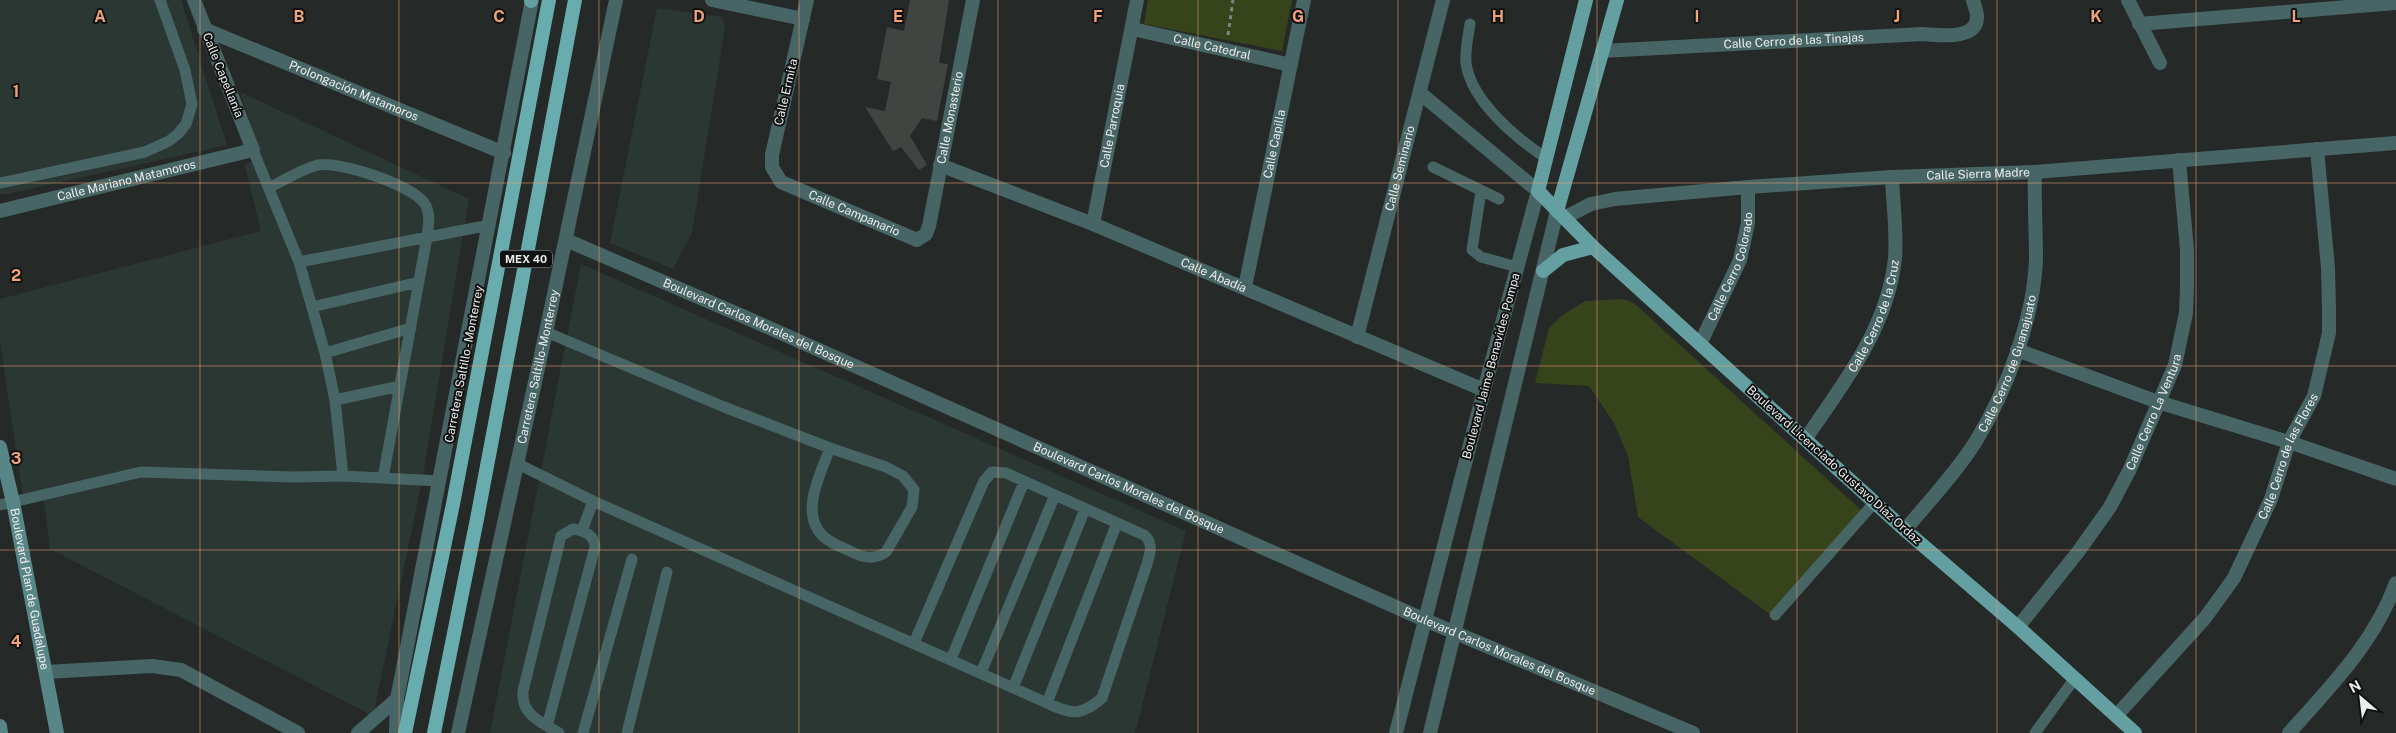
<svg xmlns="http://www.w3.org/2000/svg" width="2396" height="733" viewBox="0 0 2396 733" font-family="'Public Sans',sans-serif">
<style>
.built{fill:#2b3733}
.green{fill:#37431b}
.building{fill:#414541}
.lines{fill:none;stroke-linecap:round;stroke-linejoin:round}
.path{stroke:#818584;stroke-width:3;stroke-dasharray:4 4;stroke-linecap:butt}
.service{stroke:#486565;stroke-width:11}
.minor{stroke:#486565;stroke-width:14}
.tertiary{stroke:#486565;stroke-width:14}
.secondary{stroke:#588687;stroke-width:14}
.primary{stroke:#64a0a1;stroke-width:14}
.trunk{stroke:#69acad;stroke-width:14}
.grid{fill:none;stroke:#f0a27a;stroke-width:1;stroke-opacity:0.55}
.labels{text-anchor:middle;stroke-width:4;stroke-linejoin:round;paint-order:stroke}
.shield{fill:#101211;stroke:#a9abaa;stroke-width:1}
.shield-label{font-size:11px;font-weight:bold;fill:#eaedec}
.street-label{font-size:12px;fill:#eaedec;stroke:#101211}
.grid-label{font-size:16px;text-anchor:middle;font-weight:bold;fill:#f0a27a;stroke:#101211;stroke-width:4;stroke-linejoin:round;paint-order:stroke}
</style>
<rect width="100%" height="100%" fill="#252a28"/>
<path class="built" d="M0,0H181L227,145L7,194H0Z
M657,8L722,17L725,27L692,233L673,269L610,243Z
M240,92L469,199L423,476L373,716L50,549L44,501L23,497L0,342V299L261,231L245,165L261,156Z
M581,264L1186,531L1135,733H490Z"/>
<path class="green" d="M1148,0H1292L1282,51L1144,24Z
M1623,299L1634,303L1862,511L1771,615L1638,517L1628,456L1614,423L1589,386L1535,383L1549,328L1564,314L1585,301Z"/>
<path class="building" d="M910,0H949L939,63L948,64L937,121L922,118L910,136L927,165L919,170L901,147L893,151L865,107L885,111L891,82L877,79L887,27L904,31Z"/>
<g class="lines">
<path class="path" d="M1228,35L1233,0"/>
<path class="service" d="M1470,24C1468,37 1465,50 1466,63C1471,101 1516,138 1546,158
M1433,167L1499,199
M0,183L145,152L169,141L178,134L186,124L192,104L185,70L160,0
M269,188C284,180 302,169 318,165C340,161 417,186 426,206C431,216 428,227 427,237L383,478
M1481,191L1472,250L1481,257L1517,267
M299,262L490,225
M312,307L419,282
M546,332L724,407L830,448L886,467L903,476L914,490L912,507L886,552C874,560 863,558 850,551C841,547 830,543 823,536C799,513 821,473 830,448
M325,353L411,328
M335,400L400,386
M518,464L593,501L1047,703C1071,714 1080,717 1102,698L1147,564C1150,553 1154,543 1144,535L1006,473L992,472L984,481L914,643
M343,476L440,481
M0,505L141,472L293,477L343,476L335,400L325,353L299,262L253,150
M582,531L593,501
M1775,615L1875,502
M951,659L1024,482
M981,673L1055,495
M1013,688L1085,509
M1047,703L1117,523
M547,726L595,547C594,534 584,531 573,529L561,536L523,691C521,715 541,722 559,733
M583,733L632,559
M627,733L667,572
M2035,733L2075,678"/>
<g class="minor">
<path d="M712,0L803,19"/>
<path id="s1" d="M807,0L772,155V167L781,182L917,240L926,234L929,226L973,0"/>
<path d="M2128,0L2160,63"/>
<path d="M2139,24L2396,3"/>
<path id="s2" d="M204,29L504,153"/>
<path id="s3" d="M1133,29L1291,65"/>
<path id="s4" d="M1602,51L1923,34C1939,35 1978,41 1977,16C1977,11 1974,5 1973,0"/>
<path d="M1420,93L1538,191"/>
<path id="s5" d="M940,165L1093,224L1484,390"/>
<path id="s6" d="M0,211L253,150L194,0"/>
<path id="s7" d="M1564,218L1591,204L1615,199L1748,187L1892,177L2035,172L2396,143"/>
<path id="s8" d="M1093,224L1137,0"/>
<path id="s9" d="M566,240L747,318L1425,620L1693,733"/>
<path id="s10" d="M1245,287L1304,0"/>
<path id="s11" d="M1357,337L1443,0"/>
<path id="s12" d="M1700,344L1740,260L1748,223V187"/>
<path d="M2017,350L2158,402L2289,442L2396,479"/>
<path id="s13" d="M1806,438C1844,383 1888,327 1895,258C1897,231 1893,204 1892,177"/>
<path id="s14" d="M1905,530C1929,501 1956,473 1976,441C2007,390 2034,318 2036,259C2036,230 2034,201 2035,172"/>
<path id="s15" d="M2018,627L2078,552L2110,507L2129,471L2175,365L2186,313L2187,287V250L2179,160"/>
<path d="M46,672L152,666L181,670L298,733"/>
<path id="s16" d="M2116,716L2205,618L2234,578L2271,499L2289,442L2314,396L2329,333V309L2328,268L2317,149"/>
<path d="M358,733L397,699"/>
<path d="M396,733L397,699L532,0"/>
<path id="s17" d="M458,733L546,332L616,0"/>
<path d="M2289,733C2331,686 2374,643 2396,583"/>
</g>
<path class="tertiary" d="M1396,733L1484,390L1538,191
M1430,733L1557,211"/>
<g class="secondary">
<path id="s18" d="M0,447L13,502L57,733"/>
<path d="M0,726L1,733"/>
</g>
<path class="primary" d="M531,0V1
M1586,0L1538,191L1593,247L1700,344L1905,530L2018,627L2135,733
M1557,211L1617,0
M1543,271L1563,255L1593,247"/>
<path class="trunk" d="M405,733L453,504L549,0
M434,733L477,519L575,0"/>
</g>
<path class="grid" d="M200,0V733M399,0V733M599,0V733M799,0V733M998,0V733M1198,0V733M1398,0V733M1597,0V733M1797,0V733M1997,0V733M2196,0V733M0,183H2396M0,366H2396M0,550H2396"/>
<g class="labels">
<rect class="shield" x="500" y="250.5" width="52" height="17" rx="4"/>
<g class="shield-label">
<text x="526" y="263">MEX 40</text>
</g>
<g class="street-label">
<text dy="4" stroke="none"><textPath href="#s4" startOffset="192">Calle Cerro de las Tinajas</textPath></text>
<text dy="4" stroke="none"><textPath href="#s3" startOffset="81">Calle Catedral</textPath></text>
<text transform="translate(223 75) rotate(68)" y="4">Calle Capellanía</text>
<text dy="4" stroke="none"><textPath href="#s2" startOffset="162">Prolongación Matamoros</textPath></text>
<text transform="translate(786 92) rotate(-77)" y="4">Calle Ermita</text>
<text dy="4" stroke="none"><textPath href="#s1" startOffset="466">Calle Monasterio</textPath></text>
<text dy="4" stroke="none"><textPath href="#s8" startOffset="100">Calle Parroquia</textPath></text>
<text dy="4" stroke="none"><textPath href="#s10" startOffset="146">Calle Capilla</textPath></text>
<text dy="4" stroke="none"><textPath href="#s11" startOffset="174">Calle Seminario</textPath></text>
<text dy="4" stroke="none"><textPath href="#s7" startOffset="419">Calle Sierra Madre</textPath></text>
<text dy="4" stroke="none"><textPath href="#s6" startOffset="130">Calle Mariano Matamoros</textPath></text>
<text dy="4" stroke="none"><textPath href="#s1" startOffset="268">Calle Campanario</textPath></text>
<text dy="4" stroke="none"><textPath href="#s12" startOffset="84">Calle Cerro Colorado</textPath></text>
<text dy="4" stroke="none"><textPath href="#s5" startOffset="295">Calle Abadía</textPath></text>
<text dy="4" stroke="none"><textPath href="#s13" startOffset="141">Calle Cerro de la Cruz</textPath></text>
<text dy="4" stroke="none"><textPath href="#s9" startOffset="210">Boulevard Carlos Morales del Bosque</textPath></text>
<text dy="4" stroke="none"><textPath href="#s14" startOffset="198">Calle Cerro de Guanajuato</textPath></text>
<text transform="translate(464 364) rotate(-79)" y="4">Carretera Saltillo - Monterrey</text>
<text transform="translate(1491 366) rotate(-75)" y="4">Boulevard Jaime Benavides Pompa</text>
<text dy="4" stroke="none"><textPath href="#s17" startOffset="375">Carretera Saltillo-Monterrey</textPath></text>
<text dy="4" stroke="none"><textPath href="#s15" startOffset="256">Calle Cerro La Ventura</textPath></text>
<text dy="4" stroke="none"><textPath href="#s16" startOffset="315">Calle Cerro de las Flores</textPath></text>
<text transform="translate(1834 465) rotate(42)" y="4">Boulevard Licenciado Gustavo Díaz Ordaz</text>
<text dy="4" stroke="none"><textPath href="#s9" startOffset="615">Boulevard Carlos Morales del Bosque</textPath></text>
<text dy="4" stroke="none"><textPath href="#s18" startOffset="145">Boulevard Plan de Guadalupe</textPath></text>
<text dy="4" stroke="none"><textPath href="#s9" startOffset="1020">Boulevard Carlos Morales del Bosque</textPath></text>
</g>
</g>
<g class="grid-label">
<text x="100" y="22">A</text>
<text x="299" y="22">B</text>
<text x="499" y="22">C</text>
<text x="699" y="22">D</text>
<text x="898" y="22">E</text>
<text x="1098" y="22">F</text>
<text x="1298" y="22">G</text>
<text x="1498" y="22">H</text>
<text x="1697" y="22">I</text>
<text x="1897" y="22">J</text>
<text x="2096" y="22">K</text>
<text x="2296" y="22">L</text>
<text x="16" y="97">1</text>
<text x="16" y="281">2</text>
<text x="16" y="464">3</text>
<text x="16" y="647">4</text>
</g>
<g transform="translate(2361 698) rotate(332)" stroke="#101211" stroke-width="4" paint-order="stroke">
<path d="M0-4L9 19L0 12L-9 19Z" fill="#eaedec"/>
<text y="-8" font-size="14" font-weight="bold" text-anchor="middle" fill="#eaedec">N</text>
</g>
</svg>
